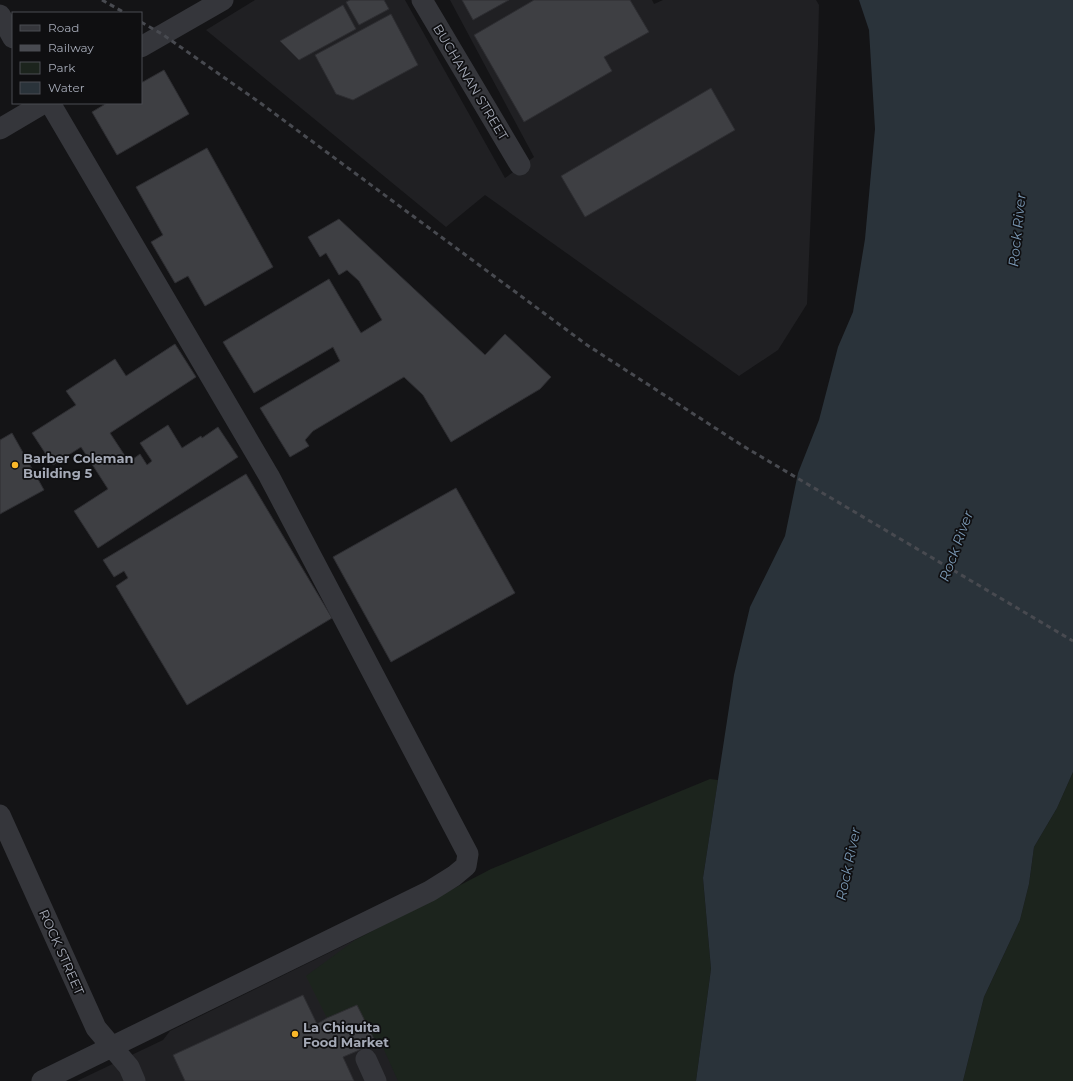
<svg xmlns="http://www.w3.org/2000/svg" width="1073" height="1081" viewBox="0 0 1073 1081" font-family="Montserrat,sans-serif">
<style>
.built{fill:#202023}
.green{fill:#1c241d}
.water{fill:#2a333a}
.building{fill:#3e3f43;stroke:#2e2e32}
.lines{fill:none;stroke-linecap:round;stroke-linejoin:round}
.minor{stroke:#35363b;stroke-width:21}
.rail{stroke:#484a50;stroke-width:3;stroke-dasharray:5 4;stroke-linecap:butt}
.poi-dot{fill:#f9b729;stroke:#0f0f11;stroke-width:1.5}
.labels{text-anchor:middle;stroke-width:3.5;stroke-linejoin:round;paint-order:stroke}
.street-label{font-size:13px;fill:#a5aab7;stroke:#0f0f11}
.poi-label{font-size:13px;font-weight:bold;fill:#a5aab7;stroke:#0f0f11;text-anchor:start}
.water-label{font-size:14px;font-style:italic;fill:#7a98b4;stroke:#0f0f11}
</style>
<rect width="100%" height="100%" fill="#141416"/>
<path class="built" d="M255,0H405L505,178L534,157L450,0H652L654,4L663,0H816L819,5L818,45L807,304L778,350L739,376L485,195L446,227L206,30Z
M355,940L418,1081H77L163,1040L170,1031Z"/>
<path class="green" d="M1073,772V1081H963L984,997L1020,920L1029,884L1034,847L1057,808Z
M710,779L718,780L703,878L711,969L696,1081H398L381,1043H376L357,1005L327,1018L306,976L355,940L491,869Z"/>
<path class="water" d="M859,0H1073V772L1057,808L1034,847L1029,884L1020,920L984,997L963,1081H696L711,969L703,878L734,675L750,607L785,536L798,473L819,420L838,347L853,312L865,239L875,129L869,30Z"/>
<path class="building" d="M350,0H384L389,9L359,25L346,2Z
M462,0H509L473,20Z
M534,0H630L649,32L604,57L612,71L524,122L474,35Z
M343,5L356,29L299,60L280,41Z
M391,14L418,65L353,100L336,94L315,55Z
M164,70L189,114L117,155L92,112L107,103H141V83Z
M711,88L735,130L585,217L561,176Z
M207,148L273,267L205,306L188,276L175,283L151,242L163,235L136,187Z
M339,219L485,355L505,334L551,377L540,389L451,442L423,395L404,377L313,431L305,440L309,446L290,457L260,408L340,361L333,347L254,393L223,342L329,279L361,333L382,320L359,281L347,270L339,275L326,253L320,257L308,237Z
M175,344L196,377L110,433L129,462L140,454L147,465L152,461L140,443L168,425L182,448L201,436L202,438L218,427L238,457L98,548L74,511L108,489L81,447L53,465L32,433L76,405L66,391L115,359L126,376Z
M12,433L44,490L0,514V440Z
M246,474L332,618L187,705L116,586L128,578L124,571L114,577L103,560Z
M456,488L515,593L391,662L333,557Z
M303,995L317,1024L327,1018L357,1005L376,1043L343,1057L354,1081H185L173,1055Z"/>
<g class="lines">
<path class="minor" d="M422,0L520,165
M0,15L13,38
M141,47L223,0
M0,129L44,103
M0,815L96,1028L129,1067L135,1081
M366,1059L376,1081
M42,1081L430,891L454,876L466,866L468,854L269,476L50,103"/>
<path class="rail" d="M102,0L125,13
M141,22L162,34L259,102L587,345L743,446L1073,641"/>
</g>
<g class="poi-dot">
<circle cx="15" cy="465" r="4"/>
<circle cx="295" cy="1034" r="4"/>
</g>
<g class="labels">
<g class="street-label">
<text transform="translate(471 82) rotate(59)" y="5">BUCHANAN STREET</text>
<text transform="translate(62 952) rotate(66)" y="5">ROCK STREET</text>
</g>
<g class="poi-label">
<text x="23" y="463">Barber Coleman<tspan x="23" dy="15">Building 5</tspan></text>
<text x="303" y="1032">La Chiquita<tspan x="303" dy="15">Food Market</tspan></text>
</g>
<g class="water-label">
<text transform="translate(1017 230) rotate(-84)" y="5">Rock River</text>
<text transform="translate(956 546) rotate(-70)" y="5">Rock River</text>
<text transform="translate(848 864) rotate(-78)" y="5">Rock River</text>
</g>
</g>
<rect x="12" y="12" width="130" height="92" fill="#0f0f11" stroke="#4b4d53"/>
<rect x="20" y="25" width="20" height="6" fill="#35363b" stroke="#4b4d53"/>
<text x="48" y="32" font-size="12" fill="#a5aab7">Road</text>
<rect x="20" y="45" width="20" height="6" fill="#484a50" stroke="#4b4d53"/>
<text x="48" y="52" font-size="12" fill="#a5aab7">Railway</text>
<rect x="20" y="62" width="20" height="12" fill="#1c241d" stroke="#4b4d53"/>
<text x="48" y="72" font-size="12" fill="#a5aab7">Park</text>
<rect x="20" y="82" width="20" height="12" fill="#2a333a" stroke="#4b4d53"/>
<text x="48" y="92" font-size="12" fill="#a5aab7">Water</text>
</svg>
